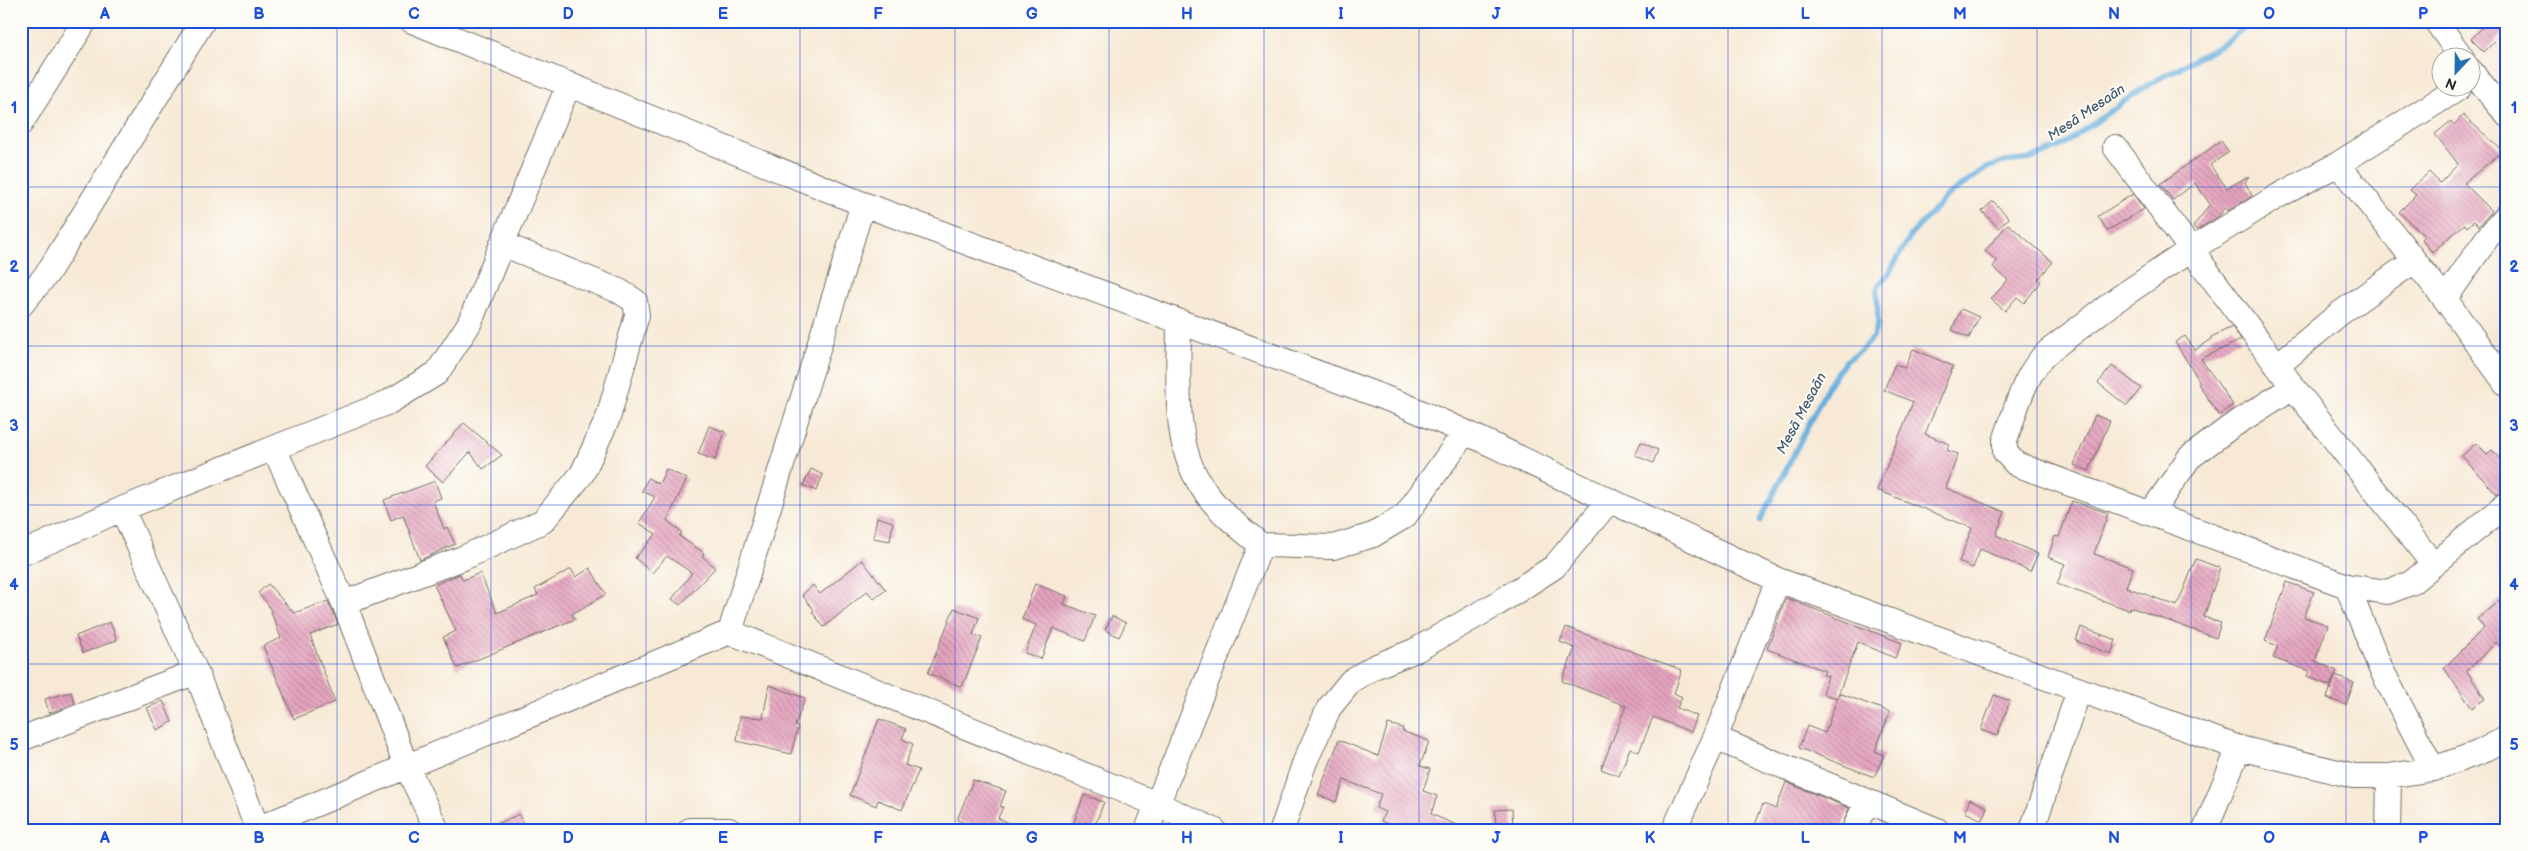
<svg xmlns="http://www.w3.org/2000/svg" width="2528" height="851" viewBox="0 0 2528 851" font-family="'Balsamiq Sans',sans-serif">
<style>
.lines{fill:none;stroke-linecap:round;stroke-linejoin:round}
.stream{stroke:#66afde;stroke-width:5.5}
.building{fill:url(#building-back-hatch)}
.minor-casing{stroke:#726e66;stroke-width:26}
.minor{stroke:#fff;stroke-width:24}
.grid{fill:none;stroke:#1d4ed8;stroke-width:1;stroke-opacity:0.55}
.labels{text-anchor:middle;stroke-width:4;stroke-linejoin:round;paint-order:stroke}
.water-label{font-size:14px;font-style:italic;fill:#40596a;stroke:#fdfcf7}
.neatline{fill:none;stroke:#1d4ed8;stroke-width:2}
.grid-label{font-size:16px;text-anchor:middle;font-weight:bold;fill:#1d4ed8}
</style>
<defs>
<pattern id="building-back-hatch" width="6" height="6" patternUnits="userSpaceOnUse" patternTransform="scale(1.25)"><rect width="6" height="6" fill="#e5a3bf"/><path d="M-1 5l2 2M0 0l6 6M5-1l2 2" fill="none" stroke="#ba859b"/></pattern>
</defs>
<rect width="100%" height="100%" fill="#fdfcf7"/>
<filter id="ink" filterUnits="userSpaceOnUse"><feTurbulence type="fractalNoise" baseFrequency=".02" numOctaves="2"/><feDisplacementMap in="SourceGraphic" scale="10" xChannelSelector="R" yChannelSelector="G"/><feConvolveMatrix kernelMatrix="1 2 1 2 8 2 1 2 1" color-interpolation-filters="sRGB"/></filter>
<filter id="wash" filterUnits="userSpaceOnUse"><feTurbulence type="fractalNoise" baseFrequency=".0096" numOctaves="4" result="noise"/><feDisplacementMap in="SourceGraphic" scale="20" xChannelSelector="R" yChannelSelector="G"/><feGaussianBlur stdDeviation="1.12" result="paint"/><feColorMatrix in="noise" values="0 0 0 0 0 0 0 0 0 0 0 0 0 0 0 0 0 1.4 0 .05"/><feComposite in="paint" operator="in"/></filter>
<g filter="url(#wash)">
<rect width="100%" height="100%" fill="#f7e9d5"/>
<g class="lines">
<path class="stream" d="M1760,521L1829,384L1845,362L1861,350L1873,337L1878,323L1877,290L1880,283L1888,275L1911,235L1947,196L1987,168L2004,162L2031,159L2063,145L2146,86L2229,40L2252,21"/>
</g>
<g id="blocks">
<path class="building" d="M2489,21H2507V29L2484,52L2471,39Z
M2463,115L2503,151L2464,183L2492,211L2479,226L2474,221L2467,227L2465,224L2432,252L2421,239L2424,236L2399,212L2416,195L2410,190L2429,172L2440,183L2458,164L2435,134L2451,121L2454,125Z
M2221,141L2229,152L2210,165L2227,188L2249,176L2245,182L2252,196L2228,211L2226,207L2219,216L2197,230L2193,227L2210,204L2195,183L2173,200L2160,184Z
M2133,194L2144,209L2107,231L2098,216Z
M1993,201L2009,218L1998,228L1982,211Z
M2008,224L2053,262L2038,279L2041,282L2024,303L2017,297L2005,311L1991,299L2008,280L1993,267L1997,261L1985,251Z
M1961,309L1979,317L1969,338L1952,330Z
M2232,327L2241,340L2201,359L2233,405L2219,415L2198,384L2200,382L2175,342L2185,336L2195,350L2212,339L2211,337Z
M1913,349L1953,366L1925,434L1949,444L1947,450L1958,454L1946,488L2005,512L1996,535L2038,554L2030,571L1980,549L1973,568L1959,562L1972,528L1877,490L1913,402L1884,390L1895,364L1905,368Z
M2112,366L2141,388L2127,406L2098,383Z
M2095,415L2110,421L2089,471L2074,465Z
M464,423L502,455L483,469L470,452L443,482L425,466Z
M709,426L725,432L715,460L698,454Z
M1641,442L1658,450L1653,463L1635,455Z
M2476,443L2487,454L2492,450L2507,466V491L2497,495L2462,456Z
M666,469L687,479L667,520L682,533L679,536L704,553L702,556L715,568L680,605L672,599L692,573L667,556L652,573L635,558L656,534L639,523L655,497L642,491L648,478L659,484Z
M811,469L823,475L816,491L803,485Z
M435,481L441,498L433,501L444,529L447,527L455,544L420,560L403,515L391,520L384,500Z
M2072,501L2108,513L2094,554L2133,568L2126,587L2177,606L2196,559L2220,568L2204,617L2221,623L2216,638L2130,607L2129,610L2057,584L2065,564L2048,557L2055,536L2059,537Z
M877,517L893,522L890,541L873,538Z
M862,560L886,590L874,599L867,591L824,627L812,612L814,610L802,595L813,585L820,594Z
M590,568L606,594L572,614L575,619L457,668L443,637L456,631L434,585L460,574L463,580L480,573L497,613L538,595L535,589L571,569L576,577Z
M2287,582L2314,592L2304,617L2328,625L2315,661L2337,671L2330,686L2307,676L2309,671L2273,658L2278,646L2265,641Z
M268,584L294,613L328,601L338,624L310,635L335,702L294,719L263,646L281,638L268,604L258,593Z
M1035,584L1067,596L1064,604L1095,616L1085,641L1053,628L1041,659L1025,653L1036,625L1022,619Z
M2507,594V655L2496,642L2467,671L2485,699L2472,708L2444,668L2484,628L2477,619Z
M1786,598L1902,643L1895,658L1858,642L1837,698L1823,694L1828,676L1823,675L1825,671L1767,649Z
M954,608L979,618L973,635L982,638L962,687L928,673Z
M1112,616L1126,623L1119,637L1105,630Z
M110,622L117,640L83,653L76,636Z
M1566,627L1682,670L1674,693L1682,697L1677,708L1697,716L1691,732L1653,717L1639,752L1630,748L1619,776L1601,769L1626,706L1562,681L1575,648L1560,642Z
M2081,627L2116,640L2111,654L2076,641Z
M2335,676L2354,683L2346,705L2327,698Z
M769,685L805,698L795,726L798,727L791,754L737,741L740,716L763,718Z
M71,692L75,704L49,713L45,699Z
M1839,693L1890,712L1875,751L1884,755L1874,777L1799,748L1807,726L1825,733Z
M1994,695L2010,701L1997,736L1981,730Z
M163,701L172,722L157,730L147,708Z
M879,719L906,729L902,739L913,744L905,765L919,770L902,810L878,800L876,806L850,795Z
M1388,724L1403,728L1402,731L1429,741L1420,766L1430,769L1423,791L1437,796L1431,814L1468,830H1431L1414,823L1411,830H1401L1381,821L1385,812L1376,808L1381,794L1344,780L1336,802L1318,795L1339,740L1378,756Z
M973,780L1006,791L1000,806L1003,807L998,818L1024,830H983L957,820Z
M1786,782L1849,808L1841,830H1785L1772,824L1770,830H1753L1763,804L1776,809Z
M1084,795L1104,802L1093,830H1071Z
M1970,799L1987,807L1982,820L1965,812Z
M1512,809L1513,830H1496L1495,810Z
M519,814L526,830H484Z"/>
</g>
</g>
<g filter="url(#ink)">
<use href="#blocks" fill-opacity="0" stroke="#726e66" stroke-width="1"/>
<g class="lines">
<g class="minor-casing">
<path id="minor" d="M412,21L863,204L1404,405L1465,432L1778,580L2239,748L2354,776H2389L2433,769L2478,753L2507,738
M2436,21L2462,58
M2470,70L2507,115
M2459,88L2338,164L2278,196L2190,250L2116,300L2050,350C2024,372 2016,410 2005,441V452L2016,464L2347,586L2387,592L2411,583L2507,504
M21,123L85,21
M2115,147L2293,387L2433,564
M2338,164L2445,299L2507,385
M502,244L569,84
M2445,299L2487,238L2507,215
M21,305L47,274L203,21
M2277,366L2339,314L2414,261
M274,448L389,402L437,373L469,324L502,244L619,291L635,301L637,315L608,418L582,474L543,521L463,558L344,603
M122,509L196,672L258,830
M2151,513L2189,458L2229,428L2293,387
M1261,545L1333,547L1373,535L1405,516L1465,432
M21,554L122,509L274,448L344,603L406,765L437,830
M2347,586L2381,669L2433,769
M730,632L863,204
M1715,738L1937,830
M21,739L196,672
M254,830L730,632L1157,804L1214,830
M690,830H729
M1147,830L1261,545C1236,525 1209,504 1195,475C1173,434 1179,369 1179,323
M1282,830L1304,764L1329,708L1351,681L1374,667L1416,650L1495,605L1554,567L1609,501
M1674,830L1715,738L1778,580
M1854,830L1867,801
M2032,830L2079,690
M2205,830L2239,748
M2388,830L2389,776"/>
</g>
<use href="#minor" class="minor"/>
</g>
</g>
<path class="grid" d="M182,21V830M337,21V830M491,21V830M646,21V830M800,21V830M955,21V830M1109,21V830M1264,21V830M1419,21V830M1573,21V830M1728,21V830M1882,21V830M2037,21V830M2191,21V830M2346,21V830M21,187H2507M21,346H2507M21,505H2507M21,664H2507"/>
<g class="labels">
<g class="water-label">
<text transform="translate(2086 112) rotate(-34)" y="5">Mesā Mesaān</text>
<text transform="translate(1801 413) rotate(-62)" y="5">Mesā Mesaān</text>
</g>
</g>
<rect width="2528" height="851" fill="none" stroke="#fdfcf7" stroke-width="55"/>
<g transform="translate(2456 72) rotate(202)"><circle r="24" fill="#fdfcf7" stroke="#a9a8a5"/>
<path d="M0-4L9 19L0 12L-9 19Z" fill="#1f6fb2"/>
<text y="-8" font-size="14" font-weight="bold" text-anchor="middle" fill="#2b2b2b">N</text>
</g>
<rect x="28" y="28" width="2472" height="796" class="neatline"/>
<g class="grid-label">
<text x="105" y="19">A</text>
<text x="259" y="19">B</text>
<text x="414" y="19">C</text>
<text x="568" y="19">D</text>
<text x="723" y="19">E</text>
<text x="878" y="19">F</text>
<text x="1032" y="19">G</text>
<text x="1187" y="19">H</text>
<text x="1341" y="19">I</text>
<text x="1496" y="19">J</text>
<text x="1650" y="19">K</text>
<text x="1805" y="19">L</text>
<text x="1960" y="19">M</text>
<text x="2114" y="19">N</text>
<text x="2269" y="19">O</text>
<text x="2423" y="19">P</text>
<text x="14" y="113">1</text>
<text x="2514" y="113">1</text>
<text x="14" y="272">2</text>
<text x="2514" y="272">2</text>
<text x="14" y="431">3</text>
<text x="2514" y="431">3</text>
<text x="14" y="590">4</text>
<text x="2514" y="590">4</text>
<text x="14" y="750">5</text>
<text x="2514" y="750">5</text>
<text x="105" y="843">A</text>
<text x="259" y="843">B</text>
<text x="414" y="843">C</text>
<text x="568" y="843">D</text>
<text x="723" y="843">E</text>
<text x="878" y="843">F</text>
<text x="1032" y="843">G</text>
<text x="1187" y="843">H</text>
<text x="1341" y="843">I</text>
<text x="1496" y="843">J</text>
<text x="1650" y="843">K</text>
<text x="1805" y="843">L</text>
<text x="1960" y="843">M</text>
<text x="2114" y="843">N</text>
<text x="2269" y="843">O</text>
<text x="2423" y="843">P</text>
</g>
</svg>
